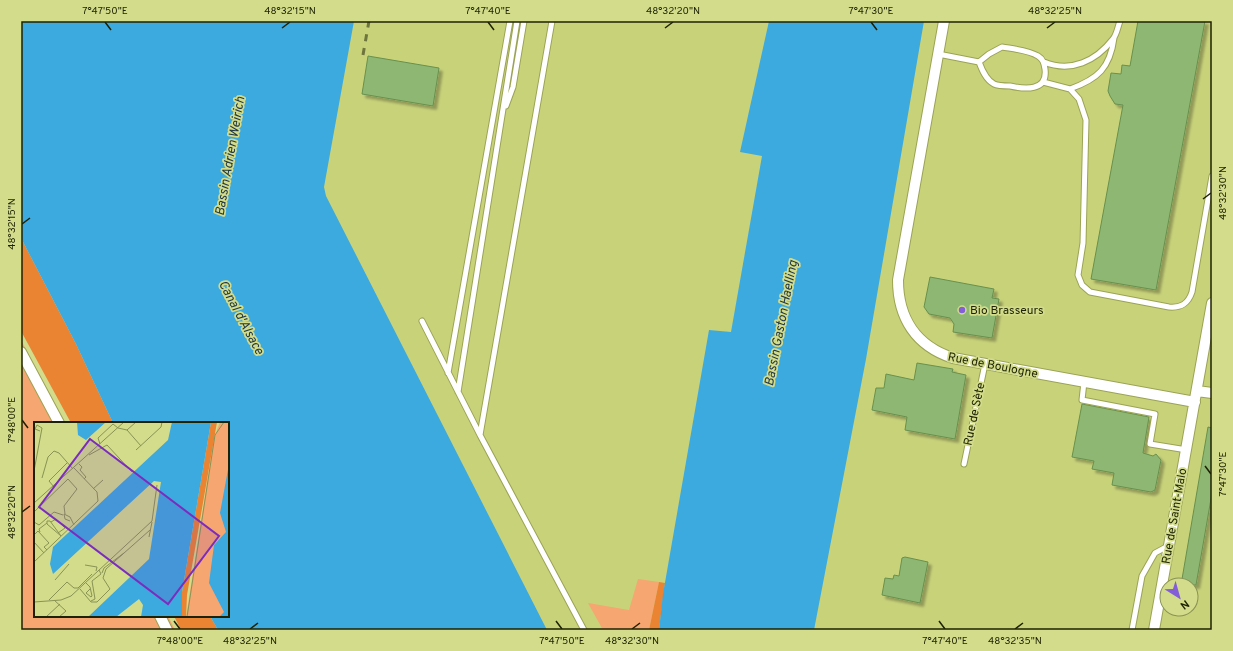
<svg xmlns="http://www.w3.org/2000/svg" width="1233" height="651" viewBox="0 0 1233 651" font-family="Overpass,sans-serif">
<style>
.built{fill:#c8d279;fill-rule:evenodd}
.green{fill:#f6a670}
.forest{fill:#ea8332}
.water{fill:#3ca9df}
.building{fill:#8db773;stroke:#68904e;filter:url(#shadow)}
.lines{fill:none;stroke-linecap:round;stroke-linejoin:round}
.service-casing{stroke:#9ba354;stroke-width:7}
.minor-casing{stroke:#9ba354;stroke-width:12}
.service{stroke:#fff;stroke-width:5}
.minor{stroke:#fff;stroke-width:10}
.rail{stroke:#6e743e;stroke-width:3;stroke-dasharray:7 7;stroke-linecap:butt}
.ticks{fill:none;stroke:#1f2202;stroke-width:1.5}
.poi-dot{fill:#835ed8;stroke:#d2dc8b;stroke-width:1.5}
.labels{text-anchor:middle;stroke-width:3.5;stroke-linejoin:round;paint-order:stroke}
.poi-label{font-size:12px;fill:#1f2202;stroke:#d2dc8b;text-anchor:start}
.street-label{font-size:12px;fill:#1f2202;stroke:#d2dc8b}
.water-label{font-size:13px;font-style:italic;fill:#213845;stroke:#d2dc8b}
.inset-road{fill:none;stroke:#8a9254;stroke-width:1}
.view{fill:#7b2cbf;fill-opacity:0.15;stroke:#7b2cbf;stroke-width:2}
.inset-edge{fill:none;stroke:#1f2202;stroke-width:2}
.neatline{fill:none;stroke:#1f2202;stroke-width:1.5}
.ticks-label{font-size:10px;text-anchor:middle;fill:#1f2202}
</style>
<defs>
<filter id="shadow"><feDropShadow dx="3.5" dy="3.5" stdDeviation="1" flood-color="#0004"/></filter>
</defs>
<rect width="100%" height="100%" fill="#d2dc8b"/>
<path class="built" d="M180,21H1212V630H483ZM1167,585H1191V609H1167Z"/>
<path class="green" d="M21,340L65,423H35V616H168L175,630H21Z
M638,579L659,582L649,630H603L588,603L629,610Z"/>
<path class="forest" d="M21,238L76,344L113,423H71L21,331Z
M659,582L665,583L659,630H649Z
M174,616H210L218,630H181Z"/>
<path class="water" d="M21,21H354L324,187L326,196L547,630H218L210,616H228V423H113L76,344L21,238Z
M769,21H924L866,359L814,630H659L663,594L709,330L731,332L762,156L740,152Z"/>
<path class="building" d="M1138,21H1205L1156,290L1091,279L1123,105L1115,104L1110,96L1108,91L1111,73L1121,74L1122,65L1130,66Z
M368,56L439,68L433,106L362,94Z
M930,277L994,289L992,298L999,299L992,338L953,332L954,324L950,318L929,314L924,307Z
M917,363L953,369L952,372L966,375L955,439L905,430L907,417L872,410L876,388H884L886,374L914,380Z
M1082,404L1149,417L1143,453L1153,456L1156,454L1161,460L1155,490L1151,492L1112,485L1114,473L1092,469L1094,461L1072,457Z
M1208,427L1212,428V493L1196,585H1181Z
M905,557L928,562L920,603L882,595L885,578L893,579L894,575L899,576L902,558Z"/>
<g class="lines">
<g class="service-casing">
<path id="service" d="M552,21L480,435L584,630
M1002,47C1014,49 1028,50 1038,56C1043,59 1044,63 1045,69C1048,92 1024,89 1010,86C1005,86 998,86 994,84C986,80 982,70 979,62L989,54Z
M938,54L979,62
M1044,62C1071,73 1096,61 1113,39C1117,34 1118,26 1120,21
M1043,82L1070,89L1079,99L1086,120L1083,243L1078,275L1082,285L1090,292L1169,307C1181,308 1188,304 1192,292L1212,176
M1070,89C1098,79 1110,68 1114,38
M506,106L513,87L524,21
M422,321L480,435
M448,373L510,21
M1084,382L1082,400L1155,414L1150,444L1187,450
M458,392L517,21
M964,464L985,364
M1132,630L1142,576L1155,553L1168,546"/>
</g>
<g class="minor-casing">
<path id="minor" d="M944,21L898,280C898,318 916,346 953,358L1195,402
M21,352L59,423
M1197,391L1212,393
M160,616L167,630
M1154,630L1212,303"/>
</g>
<use href="#service" class="service"/>
<use href="#minor" class="minor"/>
<path class="rail" d="M363,55L369,21"/>
</g>
<path class="ticks" d="M105,22L111,30M488,22L494,30M871,22L877,30M282,28L290,22M665,28L673,22M1047,28L1055,22M1203,199L1211,193M22,224L30,218M22,420L28,428M1205,466L1211,474M22,512L30,506M174,621L180,629M556,621L562,629M939,621L945,629M250,629L258,623M632,629L640,623M1015,629L1023,623"/>
<circle class="poi-dot" cx="962" cy="310" r="4"/>
<g class="labels">
<g class="poi-label">
<text x="970" y="314">Bio Brasseurs</text>
</g>
<g class="street-label">
<text transform="translate(993 365) rotate(11)" y="4">Rue de Boulogne</text>
<text transform="translate(974 414) rotate(-78)" y="4">Rue de Sète</text>
<text transform="translate(1174 516) rotate(-80)" y="4">Rue de Saint-Malo</text>
</g>
<g class="water-label">
<text transform="translate(229 156) rotate(-80)" y="5">Bassin Adrien Weirich</text>
<text transform="translate(242 317) rotate(62)" y="5">Canal d'Alsace</text>
<text transform="translate(780 323) rotate(-79)" y="5">Bassin Gaston Haelling</text>
</g>
</g>
<g transform="translate(34 422)">
<rect width="195" height="195" fill="#d2dc8b"/>
<path d="M186,0H195V195H152L180,16Z" fill="#f6a670"/>
<path d="M177,0H183L153,173L152,195H148V170Z" fill="#ea8332"/>
<path d="M43,0H72L52,18L44,13ZM138,0H177L148,170V195H107L109,183L105,177L82,195H54L115,137L127,60L120,59L19,152L16,142L19,125L134,18ZM195,42V195H185L190,190L175,161L180,123L192,110L186,91Z" fill="#3ca9df"/>
<path class="inset-road" d="M84,6L93,8L102,0M93,8L107,24M66,22L64,16L79,2L84,6M102,28L127,5L128,0M55,33L73,23L98,50M45,42L48,45L46,48L52,55L50,57M0,49L8,6L3,3L1,7L6,9M8,56L14,35L20,29L25,31L39,47M20,65L15,59L33,41M59,67L69,58M0,81L90,0M0,90L34,57L43,67L30,84L31,92M13,99H16L27,114L13,102ZM36,99L31,97L30,92L36,95L40,103M0,100L5,103L20,90L29,93M17,100L22,97L31,106L24,111M6,110L5,107L13,101M0,113L4,109L15,121L10,125L13,128M115,115L118,100M0,120L10,131M0,140L64,79L63,70L40,46M51,143L63,145L62,149M68,151L70,146L90,131M21,158L35,142M52,161L56,165L58,174L57,175L52,171L56,167M46,167L57,180H63L76,167L69,156L72,147L116,108M15,178L33,160L40,166H44L58,152M20,178L32,189L25,195M57,179L61,177L58,159L67,152L65,148M0,180L27,178L37,174L118,99L123,63M12,195L26,182M153,195L181,13L190,0"/>
<path class="view" d="M56,17L185,114L134,182L5,85Z"/>
<rect width="195" height="195" class="inset-edge"/>
</g>
<rect width="1233" height="651" fill="none" stroke="#d2dc8b" stroke-width="44"/>
<g transform="translate(1179 597) rotate(143)"><circle r="19" fill="#d2dc8b" stroke="#8a9254"/>
<path d="M0-3L7 15L0 10L-7 15Z" fill="#835ed8"/>
<text y="-6" font-size="11" font-weight="bold" text-anchor="middle" fill="#1f2202">N</text>
</g>
<rect x="22" y="22" width="1189" height="607" class="neatline"/>
<g class="ticks-label">
<text x="105" y="14">7°47'50"E</text>
<text x="290" y="14">48°32'15"N</text>
<text x="488" y="14">7°47'40"E</text>
<text x="673" y="14">48°32'20"N</text>
<text x="871" y="14">7°47'30"E</text>
<text x="1055" y="14">48°32'25"N</text>
<text transform="translate(1222 193) rotate(-90)" y="4">48°32'30"N</text>
<text transform="translate(11 224) rotate(-90)" y="4">48°32'15"N</text>
<text transform="translate(11 420) rotate(-90)" y="4">7°48'00"E</text>
<text transform="translate(1222 474) rotate(-90)" y="4">7°47'30"E</text>
<text transform="translate(11 512) rotate(-90)" y="4">48°32'20"N</text>
<text x="180" y="644">7°48'00"E</text>
<text x="250" y="644">48°32'25"N</text>
<text x="562" y="644">7°47'50"E</text>
<text x="632" y="644">48°32'30"N</text>
<text x="945" y="644">7°47'40"E</text>
<text x="1015" y="644">48°32'35"N</text>
</g>
</svg>
